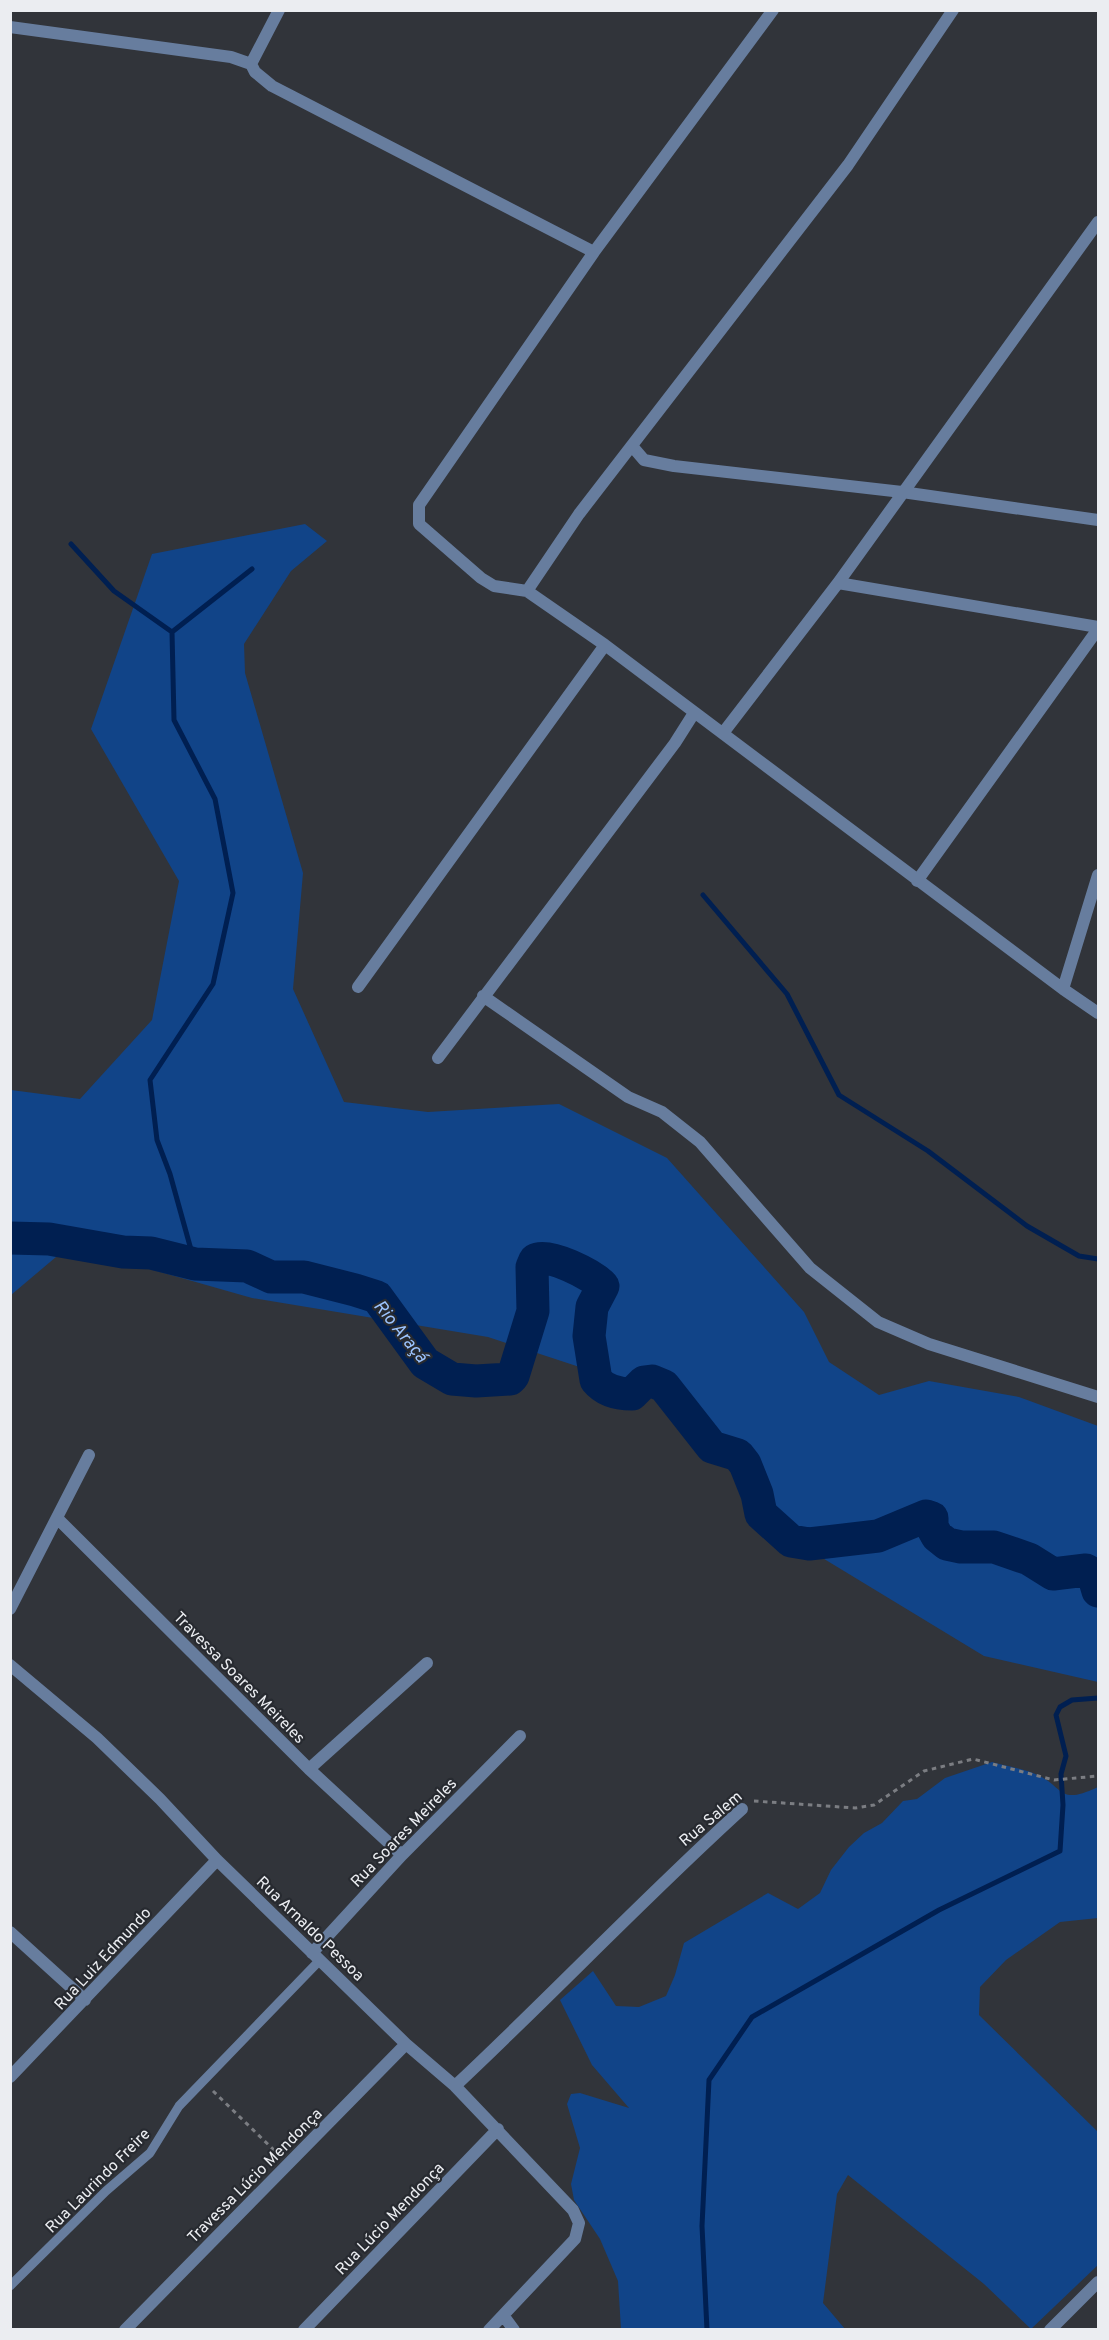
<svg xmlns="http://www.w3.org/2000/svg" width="1109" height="2340" viewBox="0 0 1109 2340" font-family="Overpass,sans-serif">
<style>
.green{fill:#148}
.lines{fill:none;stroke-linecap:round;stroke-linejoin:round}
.stream{stroke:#001f51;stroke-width:5}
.river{stroke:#001f51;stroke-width:33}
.path{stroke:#7b7d82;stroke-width:3;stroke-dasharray:4.5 4.5;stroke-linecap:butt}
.lane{stroke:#677d9e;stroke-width:9}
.street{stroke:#677d9e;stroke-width:12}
.labels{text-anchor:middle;stroke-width:4.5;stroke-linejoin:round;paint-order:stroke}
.street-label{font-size:16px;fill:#ebedf1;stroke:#272a30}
.water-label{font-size:18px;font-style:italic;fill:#9cc4ff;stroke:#272a30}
</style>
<rect width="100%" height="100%" fill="#31343a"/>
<path class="green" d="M305,524L327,541L291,571L244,644L245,673L303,873L293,989L344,1102L428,1112L559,1104L667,1158L804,1312L829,1362L879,1395L929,1381L1019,1397L1098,1426V1682L984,1656L783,1534L683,1401L488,1337L252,1298L69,1246L11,1295V1090L80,1099L152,1020L179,881L91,729L152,554Z
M992,1762C1005,1766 1020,1768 1033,1773C1065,1785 1056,1807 1098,1787V1918L1060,1922L1006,1960L980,1987L979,2015L1098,2132V2265L1031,2329L984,2284L848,2175L837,2194L823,2303L845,2329H621L618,2281L600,2239L574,2200L571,2184L580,2148L567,2104L571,2094L580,2093L629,2108L592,2065L560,2000L593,1971L616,2006L639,2007L666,1996L675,1975L684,1943L768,1893L798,1909L820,1893L831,1870L849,1847L864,1833L882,1823L903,1801L917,1799L945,1778Z"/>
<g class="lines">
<path class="stream" d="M71,544L114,591L172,632
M703,895L787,994L839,1095L928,1151L1027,1226L1079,1256L1098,1259
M195,1264L170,1174L157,1140L150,1080L213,984L233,893L215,799L174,720L172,632L252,569
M707,2330L702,2226L709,2080L752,2017L939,1910L1060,1851L1063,1805L1061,1774L1066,1756L1056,1715L1060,1707L1072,1700L1098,1698"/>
<path class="river" d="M10,1238L49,1239L123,1252L151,1253L195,1264L247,1266L271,1277H304L355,1290L377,1297L425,1363L452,1379L476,1381L510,1379L513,1376L533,1311L532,1267L535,1260C548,1252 593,1275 603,1286L592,1307L589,1336L596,1380C605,1391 618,1394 632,1394L644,1382L652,1381L664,1386L712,1447L738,1455L745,1464L757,1494L761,1514L791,1541L809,1544L878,1536L926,1516L932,1518V1527L937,1536L947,1544L961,1547H994L1029,1559L1053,1574L1086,1570L1093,1574L1098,1591"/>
<path class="path" d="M754,1801L855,1808L874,1805L924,1771L973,1759L1054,1780L1098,1776
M213,2091L277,2153"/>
<path class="lane" d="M10,2286L106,2191L150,2153L179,2106L320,1960"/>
<path class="street" d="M773,10L594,252L419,505V524L481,578L494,586L527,591L605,645L1063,989L1098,1013
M10,27L231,57L251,64L279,10
M251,64L255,72L272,86L594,252
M632,446L644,460L674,466L902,492L1098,520
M838,583L1098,627
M527,591L579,514L848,165L953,10
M723,733L838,583L1098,222
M917,881L1098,629
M358,987L605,645
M1063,989L1098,875
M483,996L628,1097L662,1112L700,1142L810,1268L878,1322L929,1344L1098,1397
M438,1058L675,743L694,713
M58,1519L309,1769L402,1855
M10,1609L89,1455
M10,1665L97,1738L160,1799L217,1860L406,2044L455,2086L573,2210L579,2223L575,2239L489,2330
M309,1769L427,1663
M10,1932L85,2000
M312,1953L402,1855L520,1736
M10,2077L217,1860
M455,2086C552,1995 644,1898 742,1809
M503,2315L514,2330
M125,2330L406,2044
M304,2330L498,2129
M1050,2330L1098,2282"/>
</g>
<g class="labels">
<g class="street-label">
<text transform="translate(240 1677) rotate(45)" y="6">Travessa Soares Meireles</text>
<text transform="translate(710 1818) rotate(-40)" y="6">Rua Salem</text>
<text transform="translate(403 1832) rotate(-46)" y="6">Rua Soares Meireles</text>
<text transform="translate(311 1928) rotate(44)" y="6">Rua Arnaldo Pessoa</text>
<text transform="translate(102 1958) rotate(-47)" y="6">Rua Luiz Edmundo</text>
<text transform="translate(254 2175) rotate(-45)" y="6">Travessa Lúcio Mendonça</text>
<text transform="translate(97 2180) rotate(-45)" y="6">Rua Laurindo Freire</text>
<text transform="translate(389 2218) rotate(-46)" y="6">Rua Lúcio Mendonça</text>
</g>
<g class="water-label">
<text transform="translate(401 1331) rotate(51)" y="6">Rio Araçá</text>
</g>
</g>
<rect width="1109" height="2340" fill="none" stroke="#ebedf1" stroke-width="24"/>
</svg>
